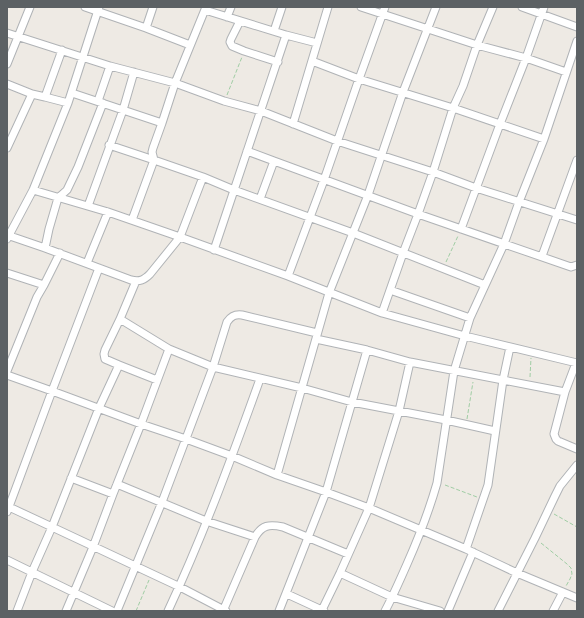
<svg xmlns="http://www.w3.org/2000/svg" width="584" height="618" viewBox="0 0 584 618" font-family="'Source Sans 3',sans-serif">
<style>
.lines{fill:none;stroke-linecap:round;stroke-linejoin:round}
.minor-casing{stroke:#b0b3b6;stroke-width:9}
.path{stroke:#a0cda4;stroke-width:1;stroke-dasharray:4 2;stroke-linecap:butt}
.minor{stroke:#fff;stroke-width:7}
</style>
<rect width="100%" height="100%" fill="#eeeae4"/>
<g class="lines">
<g class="minor-casing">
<path id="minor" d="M85,7L146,28L190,45
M361,7L477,45L526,58L566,72
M522,7L577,27
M205,10L286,35L214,250
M227,17L231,7
M240,21L231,39L230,42L232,46L244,51L278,62
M146,28L153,7
M274,31L282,7
M7,33L110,66L175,83L224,101L261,111L337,141L433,172L476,188L577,220
M286,35L317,43
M312,61L359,79L453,108L544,139
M7,64L30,7
M7,84L32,94
M72,93L162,123L175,83L206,7
M45,97L62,50
M98,101L110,66
M162,123L153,148L152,152L154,160L203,177L234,190L353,233L485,285
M293,124L328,7
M109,145L154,160L132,220
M7,148L32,94L45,97L68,103
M247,151L274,161L260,199
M274,161L418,214L571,267L577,265
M33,190L108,212L180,237L288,276L382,313L465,336L577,363
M88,206L123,110L134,72
M461,229L500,124L526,58L544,7
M7,235L45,248L131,280C140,282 144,280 150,274L180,237L203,177
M7,239L33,190L68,103L99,7
M45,248L49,229L58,198L67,190L78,167L103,103
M542,256L577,160
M87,263L108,212
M7,273L44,285L37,297L7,371
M288,276L324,180L359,79L385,7
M136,281L120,319L169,349L213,367L302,388L352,402L446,420L495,431
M44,285L60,253
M390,290L470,318
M382,313L403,253L418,214L433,172L453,108L463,86L477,45L493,7
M120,319L105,350L104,354L105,359L119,365L157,380
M316,339L367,350L410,362L565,392L576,363
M7,375L52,391L141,424L186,439L232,456L277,475L326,492L369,508L466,549L517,573L577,598
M565,392L554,434L556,439L558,441L577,449
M277,475L329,293L368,195L403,92L436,7
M71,478L113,494
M117,484L206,521L255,537
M7,506L52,527L180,587L226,611
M7,512L52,391L99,268
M466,549L488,485L503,380L510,347
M7,560L112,611
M340,573L392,597L440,611
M287,594L324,611
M322,610L340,573L369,508L399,411L410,362
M17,611L32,572L52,527L99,408L119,365
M66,611L93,547L113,494L141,424L169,349
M117,611L162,502L213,367L227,322C231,316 235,314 242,315L317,333
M168,611C203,536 232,457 260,379
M223,611L255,537C262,525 269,524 283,527L348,554
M279,611L326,492L367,350
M385,611C393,596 400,580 407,564C419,537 429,511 437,483L454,371L470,318L504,244L519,202L544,139L577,41
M448,611L473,552
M498,611L535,538L555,496L560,486L577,465
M553,611L563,592"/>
</g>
<path class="path" d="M227,95L242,57
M446,262L458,236
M530,377L531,358
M467,419L473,382
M445,485L477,497
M554,514L577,527
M541,543L567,564L571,568L572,574L570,579L566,586
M136,611L149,580"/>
<use href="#minor" class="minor"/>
</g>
<rect width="584" height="618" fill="none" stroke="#5c6164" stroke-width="16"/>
</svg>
